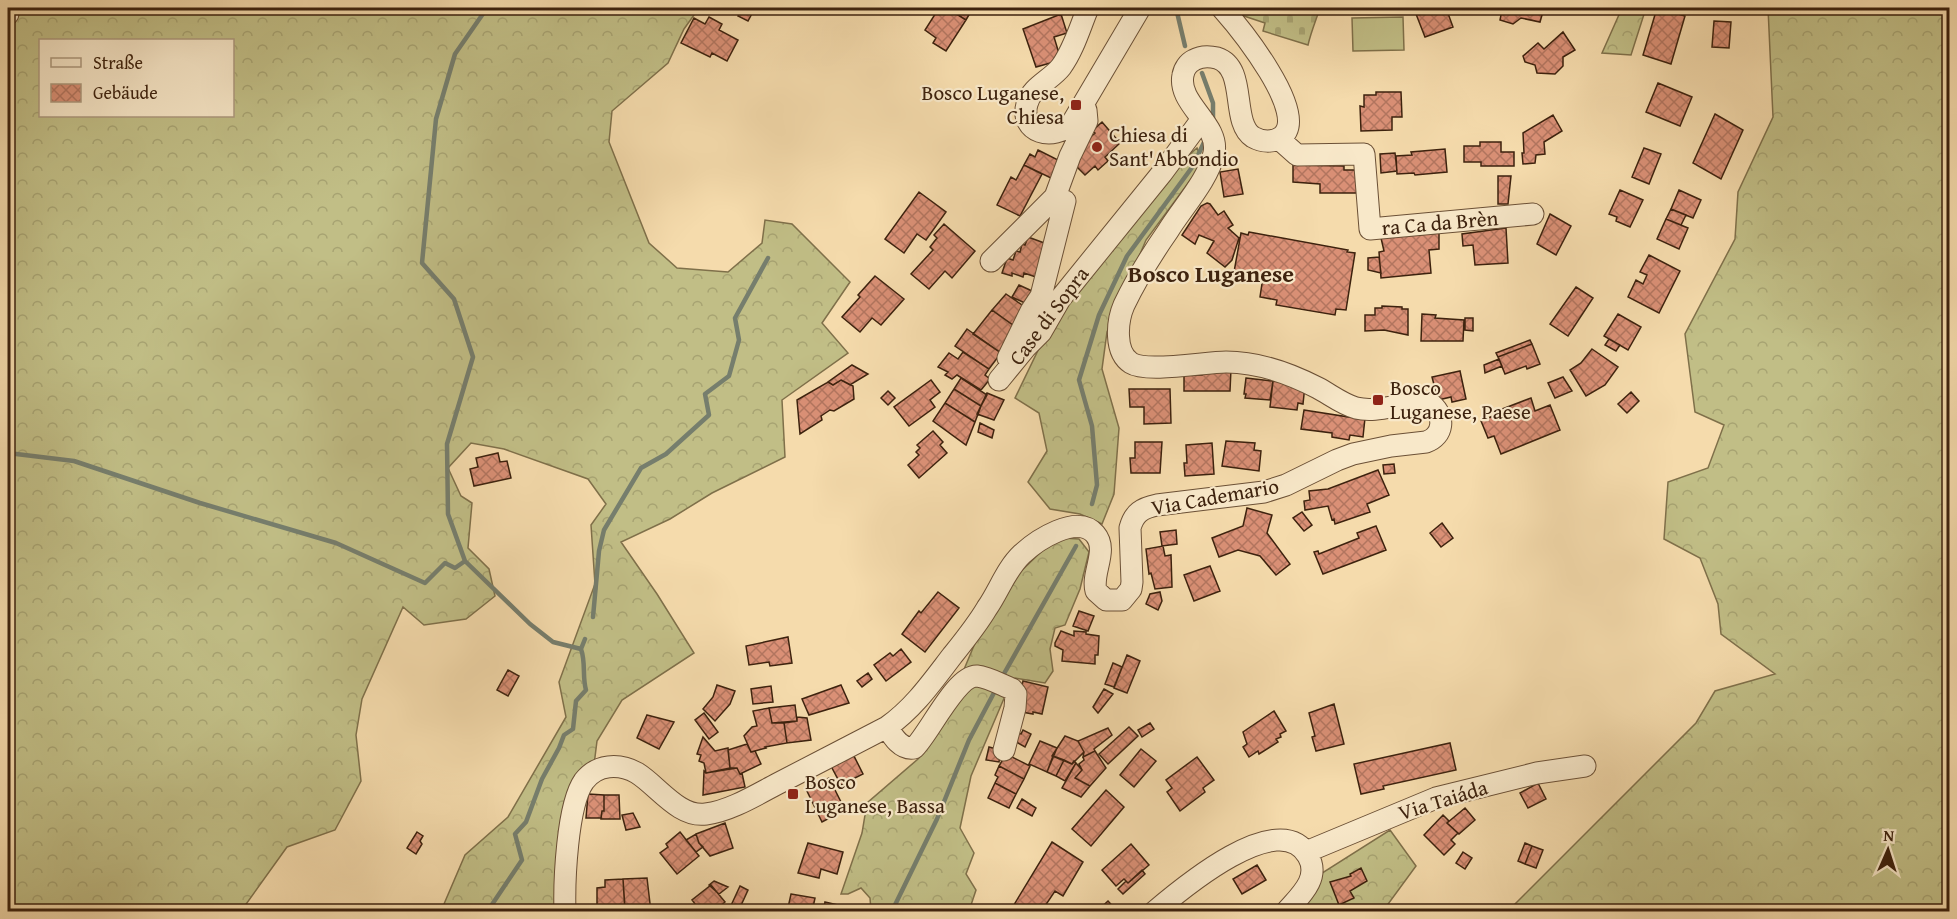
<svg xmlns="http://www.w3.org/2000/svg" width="1957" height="919" viewBox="0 0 1957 919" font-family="'Gentium Book Plus',serif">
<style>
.forest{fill:url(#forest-crowns);stroke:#7f704a;stroke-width:1.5;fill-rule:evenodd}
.cemetery{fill:url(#cemetery-stones);stroke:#7f704a;stroke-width:1.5}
.garden{fill:#c1be86;stroke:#7f704a;stroke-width:1.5}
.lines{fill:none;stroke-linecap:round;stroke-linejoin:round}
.stream{stroke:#767e6d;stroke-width:4.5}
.building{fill:url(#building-cross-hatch);stroke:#3d220e;stroke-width:1.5}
.minor-casing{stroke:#6b5036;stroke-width:23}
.minor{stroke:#f8e8c9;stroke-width:21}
.poi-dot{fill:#8f2418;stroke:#f8e8c9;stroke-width:2}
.labels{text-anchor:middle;stroke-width:4.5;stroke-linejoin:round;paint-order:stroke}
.poi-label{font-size:21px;fill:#3d220e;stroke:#f8e8c9;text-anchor:start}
.street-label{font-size:21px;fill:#3d220e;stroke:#f8e8c9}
.quarter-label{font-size:24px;font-weight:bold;fill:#3d220e;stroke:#f8e8c9}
</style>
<defs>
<pattern id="forest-crowns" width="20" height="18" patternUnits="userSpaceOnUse" patternTransform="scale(1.5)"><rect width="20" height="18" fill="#c1be86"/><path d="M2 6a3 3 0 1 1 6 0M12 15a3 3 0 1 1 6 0" fill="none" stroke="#a7a372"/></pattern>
<pattern id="cemetery-stones" width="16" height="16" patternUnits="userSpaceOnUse" patternTransform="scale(1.5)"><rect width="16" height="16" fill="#c1be86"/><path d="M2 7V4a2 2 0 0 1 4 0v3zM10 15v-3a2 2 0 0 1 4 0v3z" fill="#a7a372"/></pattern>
<pattern id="building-cross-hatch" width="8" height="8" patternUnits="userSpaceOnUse" patternTransform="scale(1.5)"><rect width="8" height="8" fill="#da9076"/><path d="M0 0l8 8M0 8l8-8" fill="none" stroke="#b2755f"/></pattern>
</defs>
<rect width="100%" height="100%" fill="#f5dbac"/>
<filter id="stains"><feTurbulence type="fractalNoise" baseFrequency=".00333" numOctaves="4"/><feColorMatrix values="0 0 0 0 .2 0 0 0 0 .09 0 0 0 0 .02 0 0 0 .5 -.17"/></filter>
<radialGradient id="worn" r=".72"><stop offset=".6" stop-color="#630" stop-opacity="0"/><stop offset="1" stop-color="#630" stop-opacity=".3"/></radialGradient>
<path class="forest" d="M8,8H699L684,29L668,63L612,111L609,142L649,243L677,268L728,272L762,243L765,220L792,224L850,282L822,323L848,353L782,400L785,457L712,493L670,519L621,542L657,594L694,653L622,700L597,741L593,773L584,780L565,911H441L465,855L508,817L566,717L559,682L595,584L591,525L606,504L588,479L504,449L471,443L448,468L461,496L472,503L468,548L489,569L495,596L466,619L424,625L403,607L362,699L356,735L361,781L335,830L287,847L244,907V911H8ZM40,40H232V116H40Z
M1622,8H1646L1631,55L1602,53Z
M1768,8H1949V911H1508L1696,723L1715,691L1775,674L1721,634L1718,604L1700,558L1664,539L1668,482L1708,468L1724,425L1695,412L1685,334L1735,239L1738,192L1773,117Z
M1197,148L1203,163L1146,240L1107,332L1102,369L1119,428L1114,494L1102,524L1080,514L1050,509L1028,482L1047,451L1039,413L1015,398L1044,338L1145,200L1166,175Z
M1063,538L1079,539L1089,552L1080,589L1065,625L1055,628L1050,649L1053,671L1045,683L1015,678L1005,696L971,776L960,828L974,853L966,874L976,890L969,911H871L870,898L861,888L848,894H841L862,833L867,803L918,759L948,718L952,698L978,636L1017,575L1043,550Z
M1390,830L1416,866L1383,911L1286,912L1311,880Z"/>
<path class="cemetery" d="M1232,8H1320C1316,20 1311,32 1308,45L1263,31L1265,23L1238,14Z"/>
<path class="garden" d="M1403,17L1404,50L1353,51L1352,18Z"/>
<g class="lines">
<path class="stream" d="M1176,8L1185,46
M1202,73L1213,103V122
M8,453L74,461L200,503L336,543L425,583L445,563L455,568L465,561
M1092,504L1097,485L1092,426L1079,380L1099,315L1127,256L1193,166L1206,138
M593,617L599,551L604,530L641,468L666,454L709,415L705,394L729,376L739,340L735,318L768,258
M581,649L585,639
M1001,679L1076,546
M895,905L937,819L969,740L996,689
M487,912L522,860L515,834L526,822L542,779L559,748L564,735L573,729L576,701L586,690C582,676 586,663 581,649L553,642L530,624L465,561L448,514L447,444L473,357L454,299L422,263L436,119L455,54L487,8"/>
</g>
<path class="building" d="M729,8H755L748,21L738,16L740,13Z
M939,8H947L966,20L946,51L933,43L936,38L925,30Z
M951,8H973L966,20L949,9Z
M1423,8H1446L1453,27L1425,37L1416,14L1424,11Z
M1495,8H1544L1540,22L1521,18L1513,24L1500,20L1501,15Z
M1657,8L1685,16L1671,64L1643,55Z
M1061,14L1067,33L1054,37L1061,60L1036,67L1023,29Z
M709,17L722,24L719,30L738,40L727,61L712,53L710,57L681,43L694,18L705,24Z
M1714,21L1731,22L1729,48L1712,47Z
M1563,32L1575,50L1563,57V66L1555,74L1537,73L1535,65L1525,62L1523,56L1538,43L1544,49Z
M1658,83L1692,97L1680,126L1646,112Z
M1376,92H1401L1402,117H1392V130L1361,131L1360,106L1364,107V95H1376Z
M1715,114L1743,130L1721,179L1693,163Z
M1553,115L1562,131L1544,142L1545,154L1536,155L1535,163L1523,164L1522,153H1524L1523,133Z
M1102,122L1120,143L1105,157L1108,161L1098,170L1095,166L1085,175L1072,162L1076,150L1095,133L1092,131Z
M1480,142H1501V152H1514V166H1481V162H1464V146H1480Z
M1644,148L1661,154L1649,184L1632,177Z
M1445,149L1447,172L1415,175L1414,173L1397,174L1396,156L1412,155L1411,152Z
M1038,150L1062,162L1053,179L1024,165L1030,154L1035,157Z
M1395,153L1397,171L1381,173L1380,154Z
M1024,165L1042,174L1020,216L997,205L1011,177L1016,180Z
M1293,165L1344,166V170H1361L1360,193H1320V184L1293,182Z
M1238,169L1243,194L1224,197L1220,172Z
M1498,176H1511L1508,204H1498Z
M1620,190L1643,200L1630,227L1616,221L1617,217L1609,214Z
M1679,190L1701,200L1693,218L1671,209Z
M919,192L946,212L926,240L917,234L904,253L885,239Z
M1207,203L1210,204L1218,215L1224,211L1233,225L1228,228L1239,238L1232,260L1225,267L1207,253L1214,241L1199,235L1195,244L1182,235L1201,206Z
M1671,209L1686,215L1681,225L1666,219Z
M1550,214L1571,226L1556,255L1537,244Z
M1666,219L1688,228L1679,249L1657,239Z
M944,224L975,251L952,278L945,271L929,289L911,274L933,250L930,247L937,238L934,235Z
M1506,228L1508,263L1475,265L1473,245L1463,246L1462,234Z
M1249,232L1348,250L1347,252L1355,253L1346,310L1336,309L1335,315L1276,305L1277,300L1260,297L1263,277L1234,272L1241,233L1248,235Z
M1439,233V249L1429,250L1431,273L1381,278L1379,252L1384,251L1381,238Z
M1028,237L1047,244L1036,277L1024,273L1023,277L1012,273V276L1002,273L1007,258L1013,260L1016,251L1020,252L1022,244L1025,245Z
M1649,255L1680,271L1659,313L1628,297L1636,280L1643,284L1647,275L1640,272Z
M1379,257L1381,273L1368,270V258Z
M875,276L904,299L881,325L872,318L860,332L842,317L860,297L858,295Z
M1019,285L1032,291L1027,304L1012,297Z
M1576,287L1593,298L1568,336L1550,324Z
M1006,294L1028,309L1017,328L992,310Z
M1382,306L1402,307V309H1408V335L1384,330L1365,331V315H1375V308H1382Z
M992,310L1017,328L1001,353L973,334Z
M1422,314L1436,315L1435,318L1464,320L1463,341H1421Z
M1618,314L1641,327L1628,350L1604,336Z
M1465,318H1473V331L1465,330Z
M967,329L1001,353L989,369L955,346Z
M1609,339L1620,345L1616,351L1605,345Z
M1530,340L1532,344L1498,357L1496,353Z
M1532,344L1540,364L1527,369L1526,366L1505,374L1498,357Z
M1592,349L1618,367L1605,385L1586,396L1570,370L1581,363Z
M963,352L989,369L985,375L990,379L981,390L957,375L952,379L945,375L948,372L938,367L949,353L958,359Z
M1499,359L1502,366L1485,373L1484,365Z
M852,365L868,374L850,385L841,380L833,385L828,382Z
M1202,368L1231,369L1230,391H1184V375H1202Z
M1460,371L1466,399L1452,402L1451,397L1438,400L1432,377Z
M1563,377L1572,391L1555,398L1548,383Z
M961,378L987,395L981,406L954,389Z
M1246,378L1273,381L1270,400L1245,398L1246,394H1244Z
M841,380L853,386L854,399L834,411L830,410L821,416L822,420L800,434L797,400L828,382L833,385Z
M931,380L940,392L930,400L935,407L909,426L894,407Z
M1273,381L1305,385L1303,404L1298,403L1297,410L1270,407Z
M954,389L981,406L975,422L945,403Z
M1129,389H1170L1171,423L1144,424V407H1130Z
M888,391L895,398L888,405L881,398Z
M1631,392L1639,401L1627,413L1618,404Z
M987,393L1004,400L994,420L977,414Z
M1531,398L1535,411L1550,405L1560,430L1501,454L1494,436L1488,438L1481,421L1498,414L1497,411Z
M945,403L975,422L966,445L933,421Z
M1304,410L1349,417V416L1365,418L1363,437L1350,435L1349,440L1332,437V433L1301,429Z
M980,423L994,430L992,438L978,432Z
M933,431L943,442L940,445L947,453L919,478L908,465L919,455L916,452L920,448L917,445Z
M1226,441L1255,443L1254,450L1261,451L1259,471L1222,466Z
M1135,442H1162L1160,473H1131L1130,458H1135Z
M1212,443L1214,474L1185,476L1184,463H1187L1186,445Z
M498,453L500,462L507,461L511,478L474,486L470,469L478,467L476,458Z
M1394,464L1395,473L1384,474L1383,465Z
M1378,470L1389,495L1367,504L1370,512L1335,524L1334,519L1332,520L1328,506L1305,510L1304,501L1310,500L1309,491L1328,489Z
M1247,508L1272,515L1267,533L1290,564L1276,575L1260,556L1238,550L1219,557L1212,538L1243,526Z
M1302,512L1312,525L1304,531L1293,518Z
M1442,523L1453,538L1441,547L1430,533Z
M1376,526L1386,550L1323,574L1314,552L1318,551L1319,554L1359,538L1357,533Z
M1176,530L1177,544L1162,546L1160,532Z
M1163,546L1165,556L1171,555L1172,587L1155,589L1151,573L1149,574L1146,549Z
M1210,566L1220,591L1194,601L1184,575Z
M938,592L959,608L925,652L902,634L919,611L921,613Z
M1160,592L1162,601L1158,610L1146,604L1150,594Z
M1079,611L1094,616L1088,631L1073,626Z
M1061,631L1074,636V631L1086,632V634L1099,636L1098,655H1095V664L1062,661L1063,650L1055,646V643Z
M788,637L792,663L770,666L769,662L749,665L746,646Z
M901,649L911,662L886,681L874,665L890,653L893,656Z
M1127,655L1140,661L1127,693L1114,688Z
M1113,663L1122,667L1114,687L1105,684Z
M508,670L519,676L508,696L497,690Z
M868,673L872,679L862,687L857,681Z
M1023,681L1048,687L1042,714L1033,712V714L1016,711Z
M717,685L735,691L730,704L715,721L703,709L713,697Z
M841,685L849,703L809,715L802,699Z
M771,686L773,702L753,704L751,689Z
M1104,689L1113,694L1098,713L1093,707Z
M1334,704L1344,744L1316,751L1312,737L1315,736L1309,713Z
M795,705L797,721L772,723L769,708Z
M769,708L772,723H784L787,743L765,747L766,748L751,752L744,736L752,727L757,726L753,711Z
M1274,711L1286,731L1280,734L1281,737L1276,739L1278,742L1259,754L1258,751L1249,757L1243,747L1247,744L1243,732Z
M704,713L718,732L709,739L695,720Z
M647,715L674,722L659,749L637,738Z
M797,717L807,718L811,740L787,743L784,723L797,721Z
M1150,723L1154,729L1142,737L1138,730Z
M1129,727L1138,736L1108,764L1099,754Z
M1108,728L1112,735L1094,749L1095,751L1083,757L1084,752L1078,741Z
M1013,730L1021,734L1023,730L1031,734L1025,747L1016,742Z
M1065,736L1078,741L1084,752L1072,764L1052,756Z
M703,737L715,751L728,748L730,768L706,773L704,763L699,761L701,755L697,754Z
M1040,741L1057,748L1047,772L1029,764Z
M1450,743L1456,770L1383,786L1384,789L1361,794L1354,764Z
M747,744L751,752L755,751L761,764L740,774L737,768H730L728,750Z
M989,747L1001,750L999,762L986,760Z
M1141,749L1156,761L1134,787L1120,775Z
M1095,751L1106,768L1090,786L1075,778L1082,770L1079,764L1084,760L1083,757Z
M853,754L863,774L841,785L831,766Z
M1006,754L1030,766L1024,779L999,766Z
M1053,756L1064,760L1056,776L1047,772Z
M1197,757L1214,780L1203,788L1205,792L1180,811L1167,792L1172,788L1166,780Z
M1064,760L1072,764L1074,761L1076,763L1065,781L1056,776Z
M1076,763L1082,770L1075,778L1090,786L1081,797L1062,788Z
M999,766L1024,779L1016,794L995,783L998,777L995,775Z
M737,768L740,774L742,773L745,787L703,795L704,771L706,773Z
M829,778L845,810L822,822L806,789Z
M995,783L1016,794L1009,808L988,798Z
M1538,783L1546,799L1528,808L1520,793Z
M1106,790L1124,807L1091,846L1072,829Z
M588,794L604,795V811H602L601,818H586Z
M604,795H619L620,819H601L602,811H604Z
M1022,799L1036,808L1032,816L1017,808Z
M1465,808L1475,820L1459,834L1447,823Z
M633,813L640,827L626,830L622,815Z
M1443,815L1449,821L1447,823L1458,833L1451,840L1455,844L1444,855L1424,835Z
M725,823L733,848L710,856L699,843L696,834Z
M417,832L423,836L420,841L422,844L416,854L407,848Z
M680,832L699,856L677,874L660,853L668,847L666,844Z
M696,834L699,843L703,847L696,852L686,840Z
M1052,842L1083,862L1063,896L1055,891L1041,912H1017L1012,908Z
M808,843L843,852L837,874L821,869L819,878L798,873Z
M1525,843L1532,846L1525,864L1518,861Z
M1131,844L1149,865L1128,883L1124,879L1116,886L1102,870Z
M1532,846L1543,850L1536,868L1525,864Z
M1463,852L1472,858L1465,869L1456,863Z
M1257,865L1266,880L1242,894L1233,879Z
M1361,868L1367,881L1350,891L1354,898L1339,905L1330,882L1351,876L1350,874Z
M1142,870L1145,874L1123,894L1118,889L1126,881L1128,883Z
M647,878L651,912H625L623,879Z
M623,879L625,908H607L605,912H594L597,907V888L605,887V880Z
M714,881L728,887L719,894L709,885Z
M711,885L725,902L713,912H701L692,900Z
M740,886L748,890L738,912H728Z
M791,894L815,898L812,912H787Z
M1108,901L1118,912H1096Z
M825,902L847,907L846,912H823Z"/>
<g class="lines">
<g class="minor-casing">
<path id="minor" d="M1088,8C1080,27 1074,49 1061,67C1051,80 1031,87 1027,104C1019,133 1054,142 1072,123L1140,8
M8,14V8
M1279,139L1297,155L1364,154L1370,229L1533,214
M991,261L1055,197L1070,156L1087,121L1086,110
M1008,358L1031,311L1041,296L1065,201L1055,197
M999,380L1026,347L1041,332L1060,299L1162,173L1202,119
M887,727C893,737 901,750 914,748C929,734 956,675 977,676C988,677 1002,685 1012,689L1016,694L1015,708L1004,750
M1306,852L1436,798L1537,773L1585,766
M565,912C564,882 567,805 584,781C597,764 619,763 637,773C658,786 679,818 706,814C730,811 756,795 777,784C814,765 850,746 887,727C914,708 932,682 952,656C964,641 977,625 987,608C999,591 1006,569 1022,554C1036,541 1077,513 1095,534C1109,550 1091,573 1096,591L1106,600H1122L1131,589L1132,582L1130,528C1134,513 1142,508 1157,505L1264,492L1286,485L1337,460L1353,454L1391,446L1426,442C1444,436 1445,416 1432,405C1407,399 1381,414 1356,408C1342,404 1331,395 1318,388C1291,374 1257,362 1226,362C1205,362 1147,373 1131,363C1114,352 1117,321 1124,305C1136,280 1152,254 1168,231C1182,208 1209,179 1214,153C1220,124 1177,104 1183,75C1184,69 1188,63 1194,60C1201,56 1209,56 1217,58C1248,68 1230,122 1253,137C1262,142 1272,143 1281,137C1312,116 1238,26 1222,8
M1154,912C1180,890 1280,805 1308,856C1321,878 1300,896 1286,912"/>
</g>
<use href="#minor" class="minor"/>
</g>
<g class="poi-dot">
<rect x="1070" y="99" width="12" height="12" rx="3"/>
<circle cx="1097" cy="147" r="6"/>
<rect x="1372" y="394" width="12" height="12" rx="3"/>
<rect x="787" y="788" width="12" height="12" rx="3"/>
</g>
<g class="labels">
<g class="poi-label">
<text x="1064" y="100" text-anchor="end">Bosco Luganese,<tspan x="1064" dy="24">Chiesa</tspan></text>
<text x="1109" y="142">Chiesa di<tspan x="1109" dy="24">Sant'Abbondio</tspan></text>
<text x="1390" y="395">Bosco<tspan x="1390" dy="24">Luganese, Paese</tspan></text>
<text x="805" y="789">Bosco<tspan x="805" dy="24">Luganese, Bassa</tspan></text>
</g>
<g class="street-label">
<text transform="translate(1440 223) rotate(-5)" y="7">ra Ca da Brèn</text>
<text transform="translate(1049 316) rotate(-53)" y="7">Case di Sopra</text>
<text transform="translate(1215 497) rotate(-10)" y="7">Via Cademario</text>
<text transform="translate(1443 800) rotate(-17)" y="7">Via Taiáda</text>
</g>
<g class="quarter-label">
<text x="1211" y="282">Bosco Luganese</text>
</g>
</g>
<rect width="1957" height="919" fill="none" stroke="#f5dbac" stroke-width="30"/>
<rect x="9" y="9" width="1939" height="901" fill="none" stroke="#3d220e" stroke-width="3"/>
<rect x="15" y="15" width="1927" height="889" fill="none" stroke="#3d220e" stroke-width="1.5"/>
<rect x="39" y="39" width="195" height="78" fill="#f8e8c9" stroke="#ad997e" stroke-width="1.5"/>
<rect x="51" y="58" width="30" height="9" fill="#f8e8c9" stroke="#ad997e" stroke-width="1.5"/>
<text x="93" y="69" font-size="18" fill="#3d220e">Straße</text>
<rect x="51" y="84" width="30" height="18" fill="url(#building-cross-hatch)" stroke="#ad997e" stroke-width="1.5"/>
<text x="93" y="99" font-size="18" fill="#3d220e">Gebäude</text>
<g transform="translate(1888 850) rotate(3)" stroke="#f8e8c9" stroke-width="4.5" paint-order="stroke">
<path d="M0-4.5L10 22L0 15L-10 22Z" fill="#3d220e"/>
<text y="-9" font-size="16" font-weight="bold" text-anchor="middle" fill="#3d220e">N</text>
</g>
<rect width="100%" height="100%" filter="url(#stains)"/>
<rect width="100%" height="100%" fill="url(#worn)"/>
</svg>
